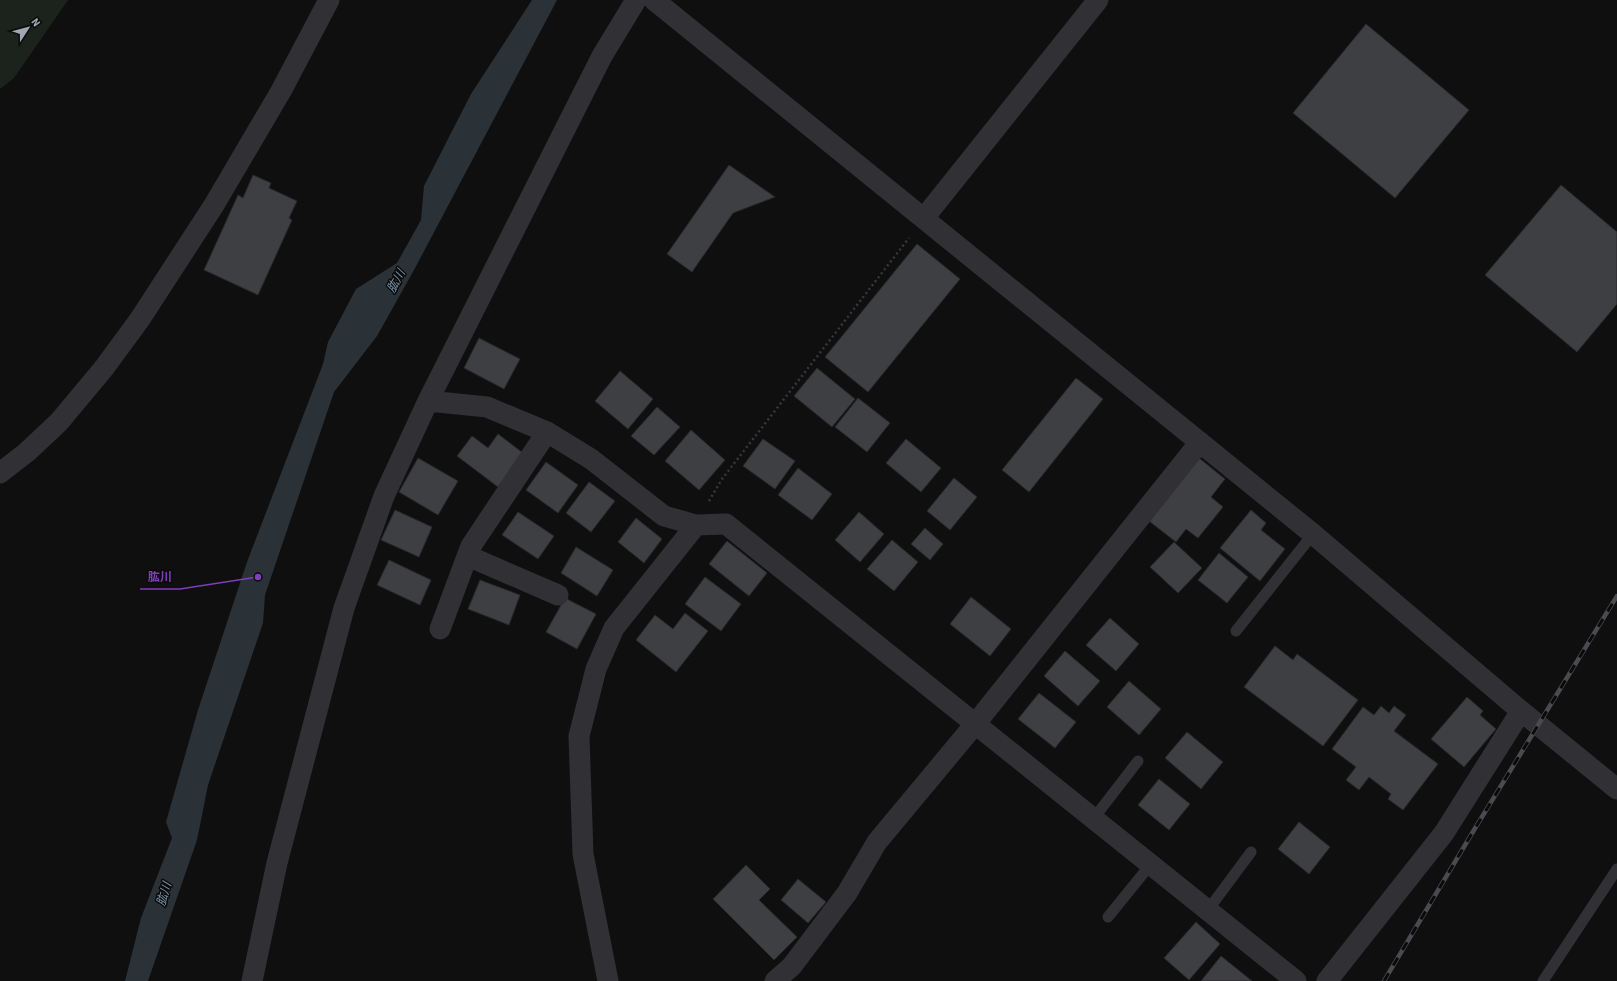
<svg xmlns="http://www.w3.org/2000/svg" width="1617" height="981" viewBox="0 0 1617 981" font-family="'Source Sans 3','Noto Sans JP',sans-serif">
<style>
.green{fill:#1c231d}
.water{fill:#2a3238}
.building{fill:#3e3f43;stroke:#29292c}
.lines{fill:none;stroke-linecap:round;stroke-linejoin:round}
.path{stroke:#37383c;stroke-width:2.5;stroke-dasharray:2 3;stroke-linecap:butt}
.lane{stroke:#313135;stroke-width:11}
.street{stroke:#313135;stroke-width:21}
.rail-casing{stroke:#4a4b50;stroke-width:4.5}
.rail{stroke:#0a0a0b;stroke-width:3;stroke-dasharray:9;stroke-linecap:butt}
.labels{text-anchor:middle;stroke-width:3;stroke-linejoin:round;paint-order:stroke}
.water-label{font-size:12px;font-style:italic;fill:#7a94aa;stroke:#0a0a0b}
.leader{fill:none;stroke:#813ebd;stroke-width:1.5}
.callout-dot{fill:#813ebd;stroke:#0a0a0b;stroke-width:1.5}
.callout-label{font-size:12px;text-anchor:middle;font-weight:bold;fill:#813ebd;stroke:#0a0a0b;stroke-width:3;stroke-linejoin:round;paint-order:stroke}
</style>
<rect width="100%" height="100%" fill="#0f0f10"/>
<path class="green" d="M0,0H68L14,78L0,89Z"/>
<path class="water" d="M532,0H557L414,270L377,336L334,392L265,595L263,623L208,785L197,840L148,981H125L141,918L172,838L166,822L198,710L247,562L323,364L328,342L356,289L397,263L421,220L424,186L471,94Z"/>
<path class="building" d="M1366,24L1469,110L1395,198L1293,113Z
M729,165L775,197L733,213L692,272L667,254Z
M253,175L271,183L269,188L297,201L289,218L292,220L258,295L204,270L238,195L243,198Z
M1561,185L1617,232V304L1577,352L1485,275Z
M917,244L960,279L868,392L825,357Z
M479,338L520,359L504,389L464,368Z
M817,368L855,399L832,427L794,396Z
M620,371L653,399L628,429L595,401Z
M1076,378L1103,399L1029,492L1002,470Z
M858,398L890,423L867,452L835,427Z
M657,407L680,427L654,455L631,436Z
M691,430L725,460L699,490L665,461Z
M498,434L523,453L498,487L457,456L472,436L488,448Z
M763,439L795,461L775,489L743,466Z
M906,439L941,468L921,492L886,463Z
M418,458L458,481L438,515L399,492Z
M1199,458L1225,479L1211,497L1223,507L1198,538L1186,529L1176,542L1149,521Z
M546,462L578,485L558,513L526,490Z
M798,468L832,494L812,520L778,495Z
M954,478L977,497L950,530L927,511Z
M589,482L615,501L591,532L566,513Z
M395,510L432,527L419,557L381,540Z
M1251,510L1266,523L1261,530L1285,549L1260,581L1220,548Z
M518,512L554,536L538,559L502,535Z
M859,512L884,534L860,562L835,540Z
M636,518L662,539L644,563L618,542Z
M925,528L943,544L930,560L911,544Z
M892,540L918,562L894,591L867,569Z
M727,541L767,573L749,596L709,564Z
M1174,542L1202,568L1178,593L1150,567Z
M576,547L613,570L597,596L561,573Z
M1219,553L1248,577L1227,603L1198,580Z
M389,560L431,580L420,605L377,585Z
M705,577L741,604L721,631L685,604Z
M480,580L520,595L509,625L468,609Z
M971,597L1011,629L990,656L950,624Z
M565,598L596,614L577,649L546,632Z
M685,613L708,631L676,672L636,640L655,615L673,629Z
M1110,618L1139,644L1116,671L1086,645Z
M1275,646L1293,660L1297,654L1358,700L1323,746L1244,687Z
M1065,651L1100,681L1078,706L1044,676Z
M1129,681L1161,709L1139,735L1107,707Z
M1039,693L1076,722L1055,748L1018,719Z
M1467,697L1483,711L1480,715L1496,729L1464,767L1431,739Z
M1381,706L1389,713L1394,706L1406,715L1394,731L1438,764L1403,810L1388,799L1391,794L1369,777L1359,790L1346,780L1356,767L1332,749L1363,707L1374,715Z
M1187,732L1223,762L1201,789L1165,758Z
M1159,779L1190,804L1169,830L1138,805Z
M1299,822L1330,847L1309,874L1278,849Z
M746,865L770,889L759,900L797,937L774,960L713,899Z
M798,879L826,902L808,923L781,900Z
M1196,922L1220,944L1189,980L1164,958Z
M1221,956L1252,981H1201Z"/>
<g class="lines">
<path class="path" d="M709,501L722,479L909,238"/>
<path class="lane" d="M1236,631L1313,534
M1094,818L1138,761
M1208,910L1251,852
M1108,917L1151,864
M1543,981L1617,869"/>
<path class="street" d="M654,0L1313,534L1521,711L1617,789
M924,218L1098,0
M428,401L487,407L547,432L591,459L664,516L696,525L726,524L1296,981
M0,473L27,452L59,422L104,368L140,319L214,205L281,91L329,0
M468,556L558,595
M440,629L471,546L547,432
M252,981L277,863L344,608L384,496L428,401L602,56L636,0
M608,981L583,854L579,736L596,669L614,628L696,525
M775,981L792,966L847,893L877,842L976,723L1200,442
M1327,981L1444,833L1521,711"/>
<g class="rail-casing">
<path id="rail" d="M1384,981L1474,830L1617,596"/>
</g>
<use href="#rail" class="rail"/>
</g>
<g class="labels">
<g class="water-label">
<text transform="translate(396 281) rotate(-61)" y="4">肱川</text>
<text transform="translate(164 894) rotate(-73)" y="4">肱川</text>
</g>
</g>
<path class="leader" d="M258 577L180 589H140"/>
<circle class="callout-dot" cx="258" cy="577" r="4"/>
<g class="callout-label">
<text x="160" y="581">肱川</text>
</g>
<g transform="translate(28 28) rotate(54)" stroke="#0a0a0b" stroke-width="3" paint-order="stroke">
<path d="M0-3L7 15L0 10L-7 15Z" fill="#a1a6b0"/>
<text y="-6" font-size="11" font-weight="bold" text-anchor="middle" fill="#a1a6b0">N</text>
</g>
</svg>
